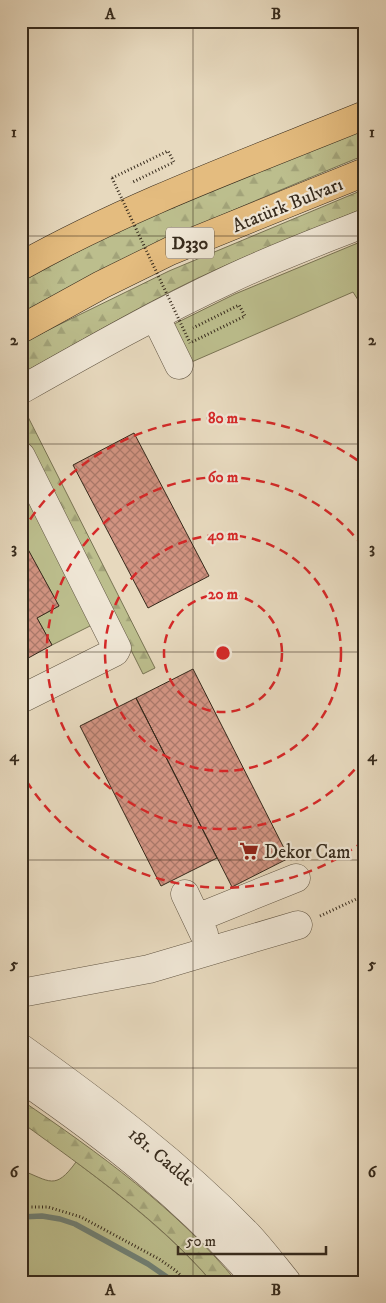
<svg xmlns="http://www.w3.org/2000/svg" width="386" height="1303" viewBox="0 0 386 1303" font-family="'IM FELL DW Pica',serif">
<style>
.green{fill:#bcbe8d;stroke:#797454}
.forest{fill:url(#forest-firs);stroke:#797454}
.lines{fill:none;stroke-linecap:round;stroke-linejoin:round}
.stream{stroke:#708075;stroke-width:5.5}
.building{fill:url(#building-cross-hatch);stroke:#362a1c}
.minor-casing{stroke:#625644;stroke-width:29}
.highway-casing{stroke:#362a1c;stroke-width:29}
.path{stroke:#362a1c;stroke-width:3;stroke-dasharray:1 2.5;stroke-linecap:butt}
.minor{stroke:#efe6d5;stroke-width:28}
.highway{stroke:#e4bc7f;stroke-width:28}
.path-bridge{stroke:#362a1c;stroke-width:3;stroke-dasharray:1 2.5;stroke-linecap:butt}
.grid{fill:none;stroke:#362a1c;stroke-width:1;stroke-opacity:0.55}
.ring{fill:none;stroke:#d62828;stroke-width:2.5;stroke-dasharray:9 6}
.labels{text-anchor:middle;stroke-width:4.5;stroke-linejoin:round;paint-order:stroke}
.shield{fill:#efe6d5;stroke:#6e6254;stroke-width:1}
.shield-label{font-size:18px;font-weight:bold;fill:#362a1c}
.street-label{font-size:19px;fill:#362a1c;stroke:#efe6d5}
.poi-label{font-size:19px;fill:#362a1c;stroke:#efe6d5;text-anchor:start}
.centre{fill:#d62828;stroke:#efe6d5;stroke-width:2.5}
.ring-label{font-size:15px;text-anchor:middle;font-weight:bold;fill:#d62828;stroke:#efe6d5;stroke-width:4.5;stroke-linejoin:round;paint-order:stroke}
.neatline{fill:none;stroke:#362a1c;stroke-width:2}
.grid-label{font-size:16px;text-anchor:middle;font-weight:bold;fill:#362a1c}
</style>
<defs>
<pattern id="forest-firs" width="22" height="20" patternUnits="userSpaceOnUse" patternTransform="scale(1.25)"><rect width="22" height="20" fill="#bcbe8d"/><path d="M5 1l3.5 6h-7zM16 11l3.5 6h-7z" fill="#a2a379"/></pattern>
<pattern id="building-cross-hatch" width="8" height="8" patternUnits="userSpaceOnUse" patternTransform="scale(1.25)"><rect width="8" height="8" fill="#d29482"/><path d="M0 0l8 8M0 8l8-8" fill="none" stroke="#ab796a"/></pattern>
</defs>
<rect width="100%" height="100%" fill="#e7d9be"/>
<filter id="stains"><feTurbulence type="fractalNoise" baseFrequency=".004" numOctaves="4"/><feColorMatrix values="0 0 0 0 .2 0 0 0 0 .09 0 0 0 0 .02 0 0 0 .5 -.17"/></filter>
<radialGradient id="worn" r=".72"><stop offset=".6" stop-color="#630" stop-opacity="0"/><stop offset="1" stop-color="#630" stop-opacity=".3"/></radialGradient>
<path class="green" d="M365,240V311L353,292L187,364L170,326L235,294Z
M30,504L94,624L52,645L37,618L59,606L24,543L21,544V508Z
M76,1162C124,1198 172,1236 212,1282H21V1170C50,1181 55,1191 76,1162Z"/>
<path class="forest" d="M365,125V155C248,203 131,252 21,314V282L109,235Z
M365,189V208C308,231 251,253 196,279C136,308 79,342 21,374V344L38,335L169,271Z
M23,407L155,668L143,674L21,430V408Z
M21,1100C99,1153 177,1209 237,1282H212C158,1219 88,1171 21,1122Z"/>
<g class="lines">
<path class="stream" d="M21,1217L42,1216L60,1219L75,1224L148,1264L174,1282"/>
</g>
<path class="building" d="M134,433L209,576L148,608L73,465Z
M24,542L59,606L37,618L52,645L21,662V544Z
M193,669L289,858L232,887L136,698Z
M136,698L217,858L161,886L80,726Z"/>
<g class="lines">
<g class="minor-casing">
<path id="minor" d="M155,316L179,365
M21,390C90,351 159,312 230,279C274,258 320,241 365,223
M21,456L117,648L115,652L21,699
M185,894L204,934
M197,918L296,878
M21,993L149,969L298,925
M21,1048C101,1105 179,1164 248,1235C262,1250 274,1266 287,1282
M21,1078C107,1137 190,1202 258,1282"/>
</g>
<g class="highway-casing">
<path id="highway" d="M21,266C130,205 249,162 365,115
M21,329L101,285L170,251L365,172"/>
</g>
<path class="path" d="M112,178L168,151L174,162L131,183
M192,342L245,316L239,305L193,328
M320,916L365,895
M21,1207H48L81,1217L159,1259L175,1270L188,1282"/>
<use href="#minor" class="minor"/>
<use href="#highway" class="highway"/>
<path class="path-bridge" d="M112,178L190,343"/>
</g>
<path class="grid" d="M193,21V1282M21,236H365M21,444H365M21,652H365M21,860H365M21,1068H365"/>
<g class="ring">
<circle cx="223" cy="653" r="59"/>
<circle cx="223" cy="653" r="118"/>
<path d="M364 758A176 176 0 1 1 364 548"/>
<path d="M364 841A235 235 0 0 1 22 774M22 532A235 235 0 0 1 364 465"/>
</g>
<defs>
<g id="supermarket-bare" transform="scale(1.5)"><path d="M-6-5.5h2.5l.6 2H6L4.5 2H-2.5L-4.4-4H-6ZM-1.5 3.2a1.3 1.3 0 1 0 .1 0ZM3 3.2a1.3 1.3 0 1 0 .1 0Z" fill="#8f2418" stroke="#efe6d5" stroke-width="2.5" paint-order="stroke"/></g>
</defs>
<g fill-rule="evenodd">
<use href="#supermarket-bare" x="249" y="851"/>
</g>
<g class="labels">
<rect class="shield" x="166" y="227.5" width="48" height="31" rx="4"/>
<g class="shield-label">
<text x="190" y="249">D330</text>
</g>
<g class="street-label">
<text transform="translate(287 204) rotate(-22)" y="7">Atatürk Bulvarı</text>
<text transform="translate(162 1156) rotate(40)" y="7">181. Cadde</text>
</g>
<g class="poi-label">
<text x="264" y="858">Dekor Cam</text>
</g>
</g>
<circle cx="223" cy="653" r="8" class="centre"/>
<g class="ring-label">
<text x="223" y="423">80 m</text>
<text x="223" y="482">60 m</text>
<text x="223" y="540">40 m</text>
<text x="223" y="599">20 m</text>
</g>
<rect width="386" height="1303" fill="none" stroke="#e7d9be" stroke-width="55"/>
<path d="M178 1246v8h148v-8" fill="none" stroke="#362a1c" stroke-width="2.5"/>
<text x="186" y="1246" font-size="15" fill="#362a1c" stroke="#efe6d5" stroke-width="4" paint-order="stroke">50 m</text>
<rect x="28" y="28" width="330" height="1248" class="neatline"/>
<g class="grid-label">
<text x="110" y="19">A</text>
<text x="276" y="19">B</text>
<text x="14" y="137">1</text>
<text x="372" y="137">1</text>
<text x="14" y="345">2</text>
<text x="372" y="345">2</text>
<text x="14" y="553">3</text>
<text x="372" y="553">3</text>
<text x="14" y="761">4</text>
<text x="372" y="761">4</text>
<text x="14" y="969">5</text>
<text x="372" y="969">5</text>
<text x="14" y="1177">6</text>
<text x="372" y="1177">6</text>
<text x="110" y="1295">A</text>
<text x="276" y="1295">B</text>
</g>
<rect width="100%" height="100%" filter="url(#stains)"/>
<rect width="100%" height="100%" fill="url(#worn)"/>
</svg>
